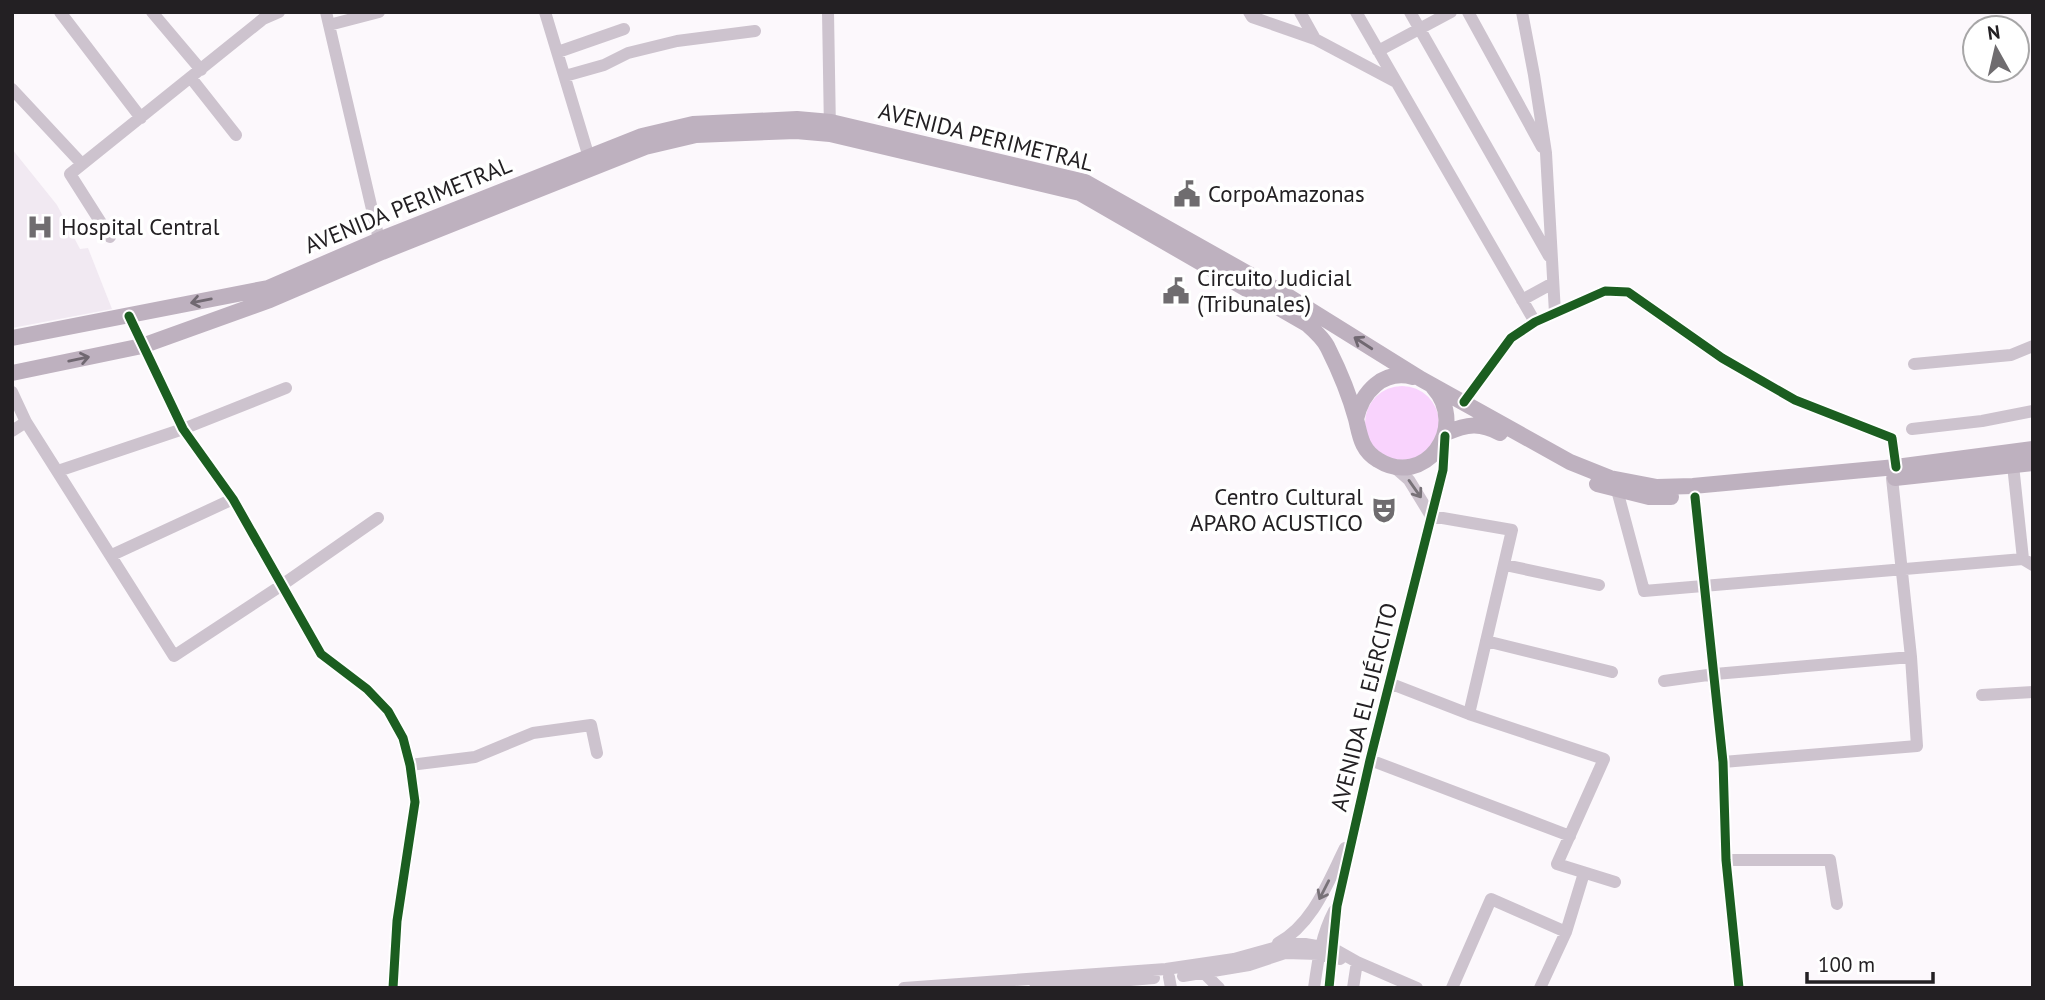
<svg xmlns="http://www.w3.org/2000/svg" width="2045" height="1000" viewBox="0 0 2045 1000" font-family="'PT Sans',sans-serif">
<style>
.built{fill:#f1e9f2}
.green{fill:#f9d3fd}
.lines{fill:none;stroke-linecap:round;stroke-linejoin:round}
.minor{stroke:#cdc3ce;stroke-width:12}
.major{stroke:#beb1bf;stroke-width:16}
.cycleway-casing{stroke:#fff;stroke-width:13}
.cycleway{stroke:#1b5e20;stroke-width:9}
.oneway{stroke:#706871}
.oneway2{stroke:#787278}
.labels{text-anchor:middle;stroke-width:7;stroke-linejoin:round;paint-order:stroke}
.street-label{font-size:23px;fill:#232023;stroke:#fff}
.poi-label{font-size:23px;fill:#232023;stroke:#fff;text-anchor:start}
</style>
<rect width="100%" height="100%" fill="#fcf8fc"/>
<path class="built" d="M12,149L57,205L80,249L88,248L112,309L12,328Z"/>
<path class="green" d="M1365 423a37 37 0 1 1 74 0a37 37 0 1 1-74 0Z"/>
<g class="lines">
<path class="minor" d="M60,12L141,118
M152,12L201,70
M326,12L381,248
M545,12L591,164
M828,12L830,131
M1249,12L1252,17L1315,39L1396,82
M1300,12L1315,39
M1356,12L1535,322
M1410,12L1549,256
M1468,12L1542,147
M1522,12L1534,75L1546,153L1555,313
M329,25L379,12
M1378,51L1451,12
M558,52L624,29
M565,76L604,65L628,53L677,41L755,31
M191,78L236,135
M12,89L82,164
M110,237L70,174L263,19L279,12
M1522,300L1553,283
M129,316L183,429L233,499L321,654L367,689L388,711L403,738L410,765L415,802L397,921L393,988
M1914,364L2011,355L2033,346
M12,392L26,422L174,656L282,585L378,518
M1464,402L1511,338L1535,322L1605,291L1628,292L1722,358L1795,400L1892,438L1896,467
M1912,429L1982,421L2033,411
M12,431L26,422
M2013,465L2023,559
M1393,466L1409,480L1431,516
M58,471L183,429L286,388
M1617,490L1644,591L2023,559L2033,565
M1695,497L1723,762L1726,860L1739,988
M1431,516L1512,530L1469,714
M112,555L233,499
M1505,565L1599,585
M1486,641L1612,672
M1664,681L1715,674L1911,657
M1389,683L1469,714L1604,759L1557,864L1615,882
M1982,695L2033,692
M1370,760L1570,836
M1723,762L1917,746L1911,657L1892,478
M410,765L475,757L533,733L591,725L597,753
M1726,860H1830L1837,904
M1278,943C1313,924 1328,882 1345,848
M1205,974L1219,988
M1183,976L1249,965L1285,953L1319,954L1340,959
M1169,977L1171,988
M904,988L1166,969L1234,959L1288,944H1305L1334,949L1357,962L1417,988
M1035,988L1154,978
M1314,988C1318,960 1321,936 1334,911
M1329,988L1337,906L1370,760L1443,470L1445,436
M1353,988L1357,962
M1452,988L1491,899L1566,932
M1540,988L1566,932L1584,873"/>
<path class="major" d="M12,338L268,288L379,240L642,136L693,124L797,119L831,122L1085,182L1286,295L1421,379L1570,462L1610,478L1657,487L1693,486L1896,467L2033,449
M12,373L142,346L270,300L382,252L645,147L696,135L796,131L830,134L1080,193L1307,324C1315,331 1324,339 1328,348C1338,368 1350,397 1356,419C1360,435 1361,450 1378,460C1424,489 1470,428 1433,387
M1356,419C1362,392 1383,369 1413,377
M1446,433C1467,424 1480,422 1500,433
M1895,478L2033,463
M1597,484L1649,497H1671"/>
<g class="cycleway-casing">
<path id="cycleway" d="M129,316L183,429L233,499L321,654L367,689L388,711L403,738L410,765L415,802L397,921L393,988
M1464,402L1511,338L1535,322L1605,291L1628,292L1722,358L1795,400L1892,438L1896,467
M1695,497L1723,762L1726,860L1739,988
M1329,988L1337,906L1370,760L1443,470L1445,436"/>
</g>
<use href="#cycleway" class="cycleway"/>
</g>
<defs><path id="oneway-shaft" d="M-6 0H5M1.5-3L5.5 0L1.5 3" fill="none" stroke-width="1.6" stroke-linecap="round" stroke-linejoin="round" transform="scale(1.75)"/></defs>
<g class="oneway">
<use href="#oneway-shaft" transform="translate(201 301) rotate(169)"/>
<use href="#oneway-shaft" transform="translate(1363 343) rotate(-147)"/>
<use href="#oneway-shaft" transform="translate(79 359) rotate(-12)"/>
</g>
<g class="oneway2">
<use href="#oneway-shaft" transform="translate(1415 489) rotate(55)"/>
<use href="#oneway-shaft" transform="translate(1324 890) rotate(117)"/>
</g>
<defs>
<g id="civic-bare" transform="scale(2.1)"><path d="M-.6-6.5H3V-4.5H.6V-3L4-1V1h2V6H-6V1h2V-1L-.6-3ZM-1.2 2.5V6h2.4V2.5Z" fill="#6f6c6f" stroke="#fff" stroke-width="2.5" paint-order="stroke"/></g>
<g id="hospital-bare" transform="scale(2.1)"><path d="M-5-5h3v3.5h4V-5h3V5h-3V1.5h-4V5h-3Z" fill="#6f6c6f" stroke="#fff" stroke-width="2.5" paint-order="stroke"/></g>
<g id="theatre-bare" transform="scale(2.1)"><path d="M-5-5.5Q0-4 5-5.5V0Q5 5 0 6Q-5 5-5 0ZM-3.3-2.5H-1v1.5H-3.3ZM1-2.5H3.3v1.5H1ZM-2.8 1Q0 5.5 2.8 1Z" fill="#6f6c6f" stroke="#fff" stroke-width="2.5" paint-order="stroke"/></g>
</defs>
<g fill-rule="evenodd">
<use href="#civic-bare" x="1187" y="194"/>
<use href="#hospital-bare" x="40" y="227"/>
<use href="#civic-bare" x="1176" y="291"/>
<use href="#theatre-bare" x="1384" y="510"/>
</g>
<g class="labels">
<g class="street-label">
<text transform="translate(986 137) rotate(14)" y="8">AVENIDA PERIMETRAL</text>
<text transform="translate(408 205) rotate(-22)" y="8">AVENIDA PERIMETRAL</text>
<text transform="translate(1364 707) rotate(-76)" y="8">AVENIDA EL EJÉRCITO</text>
</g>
<g class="poi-label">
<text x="1208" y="202">CorpoAmazonas</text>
<text x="61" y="235">Hospital Central</text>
<text x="1197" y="286">Circuito Judicial<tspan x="1197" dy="26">(Tribunales)</tspan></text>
<text x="1363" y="505" text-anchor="end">Centro Cultural<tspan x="1363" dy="26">APARO ACUSTICO</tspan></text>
</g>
</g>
<rect width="2045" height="1000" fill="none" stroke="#232023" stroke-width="28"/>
<g transform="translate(1996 49) rotate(352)"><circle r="33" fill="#ffffff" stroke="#a7a6a7" stroke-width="2"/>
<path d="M0-5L12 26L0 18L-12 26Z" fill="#6f6c6f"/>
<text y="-10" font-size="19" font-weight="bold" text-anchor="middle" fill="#232023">N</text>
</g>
<path d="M1807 972v10h126v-10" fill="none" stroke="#232023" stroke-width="3.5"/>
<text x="1818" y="972" font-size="21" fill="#232023" stroke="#ffffff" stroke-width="5" paint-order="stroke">100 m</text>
</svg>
